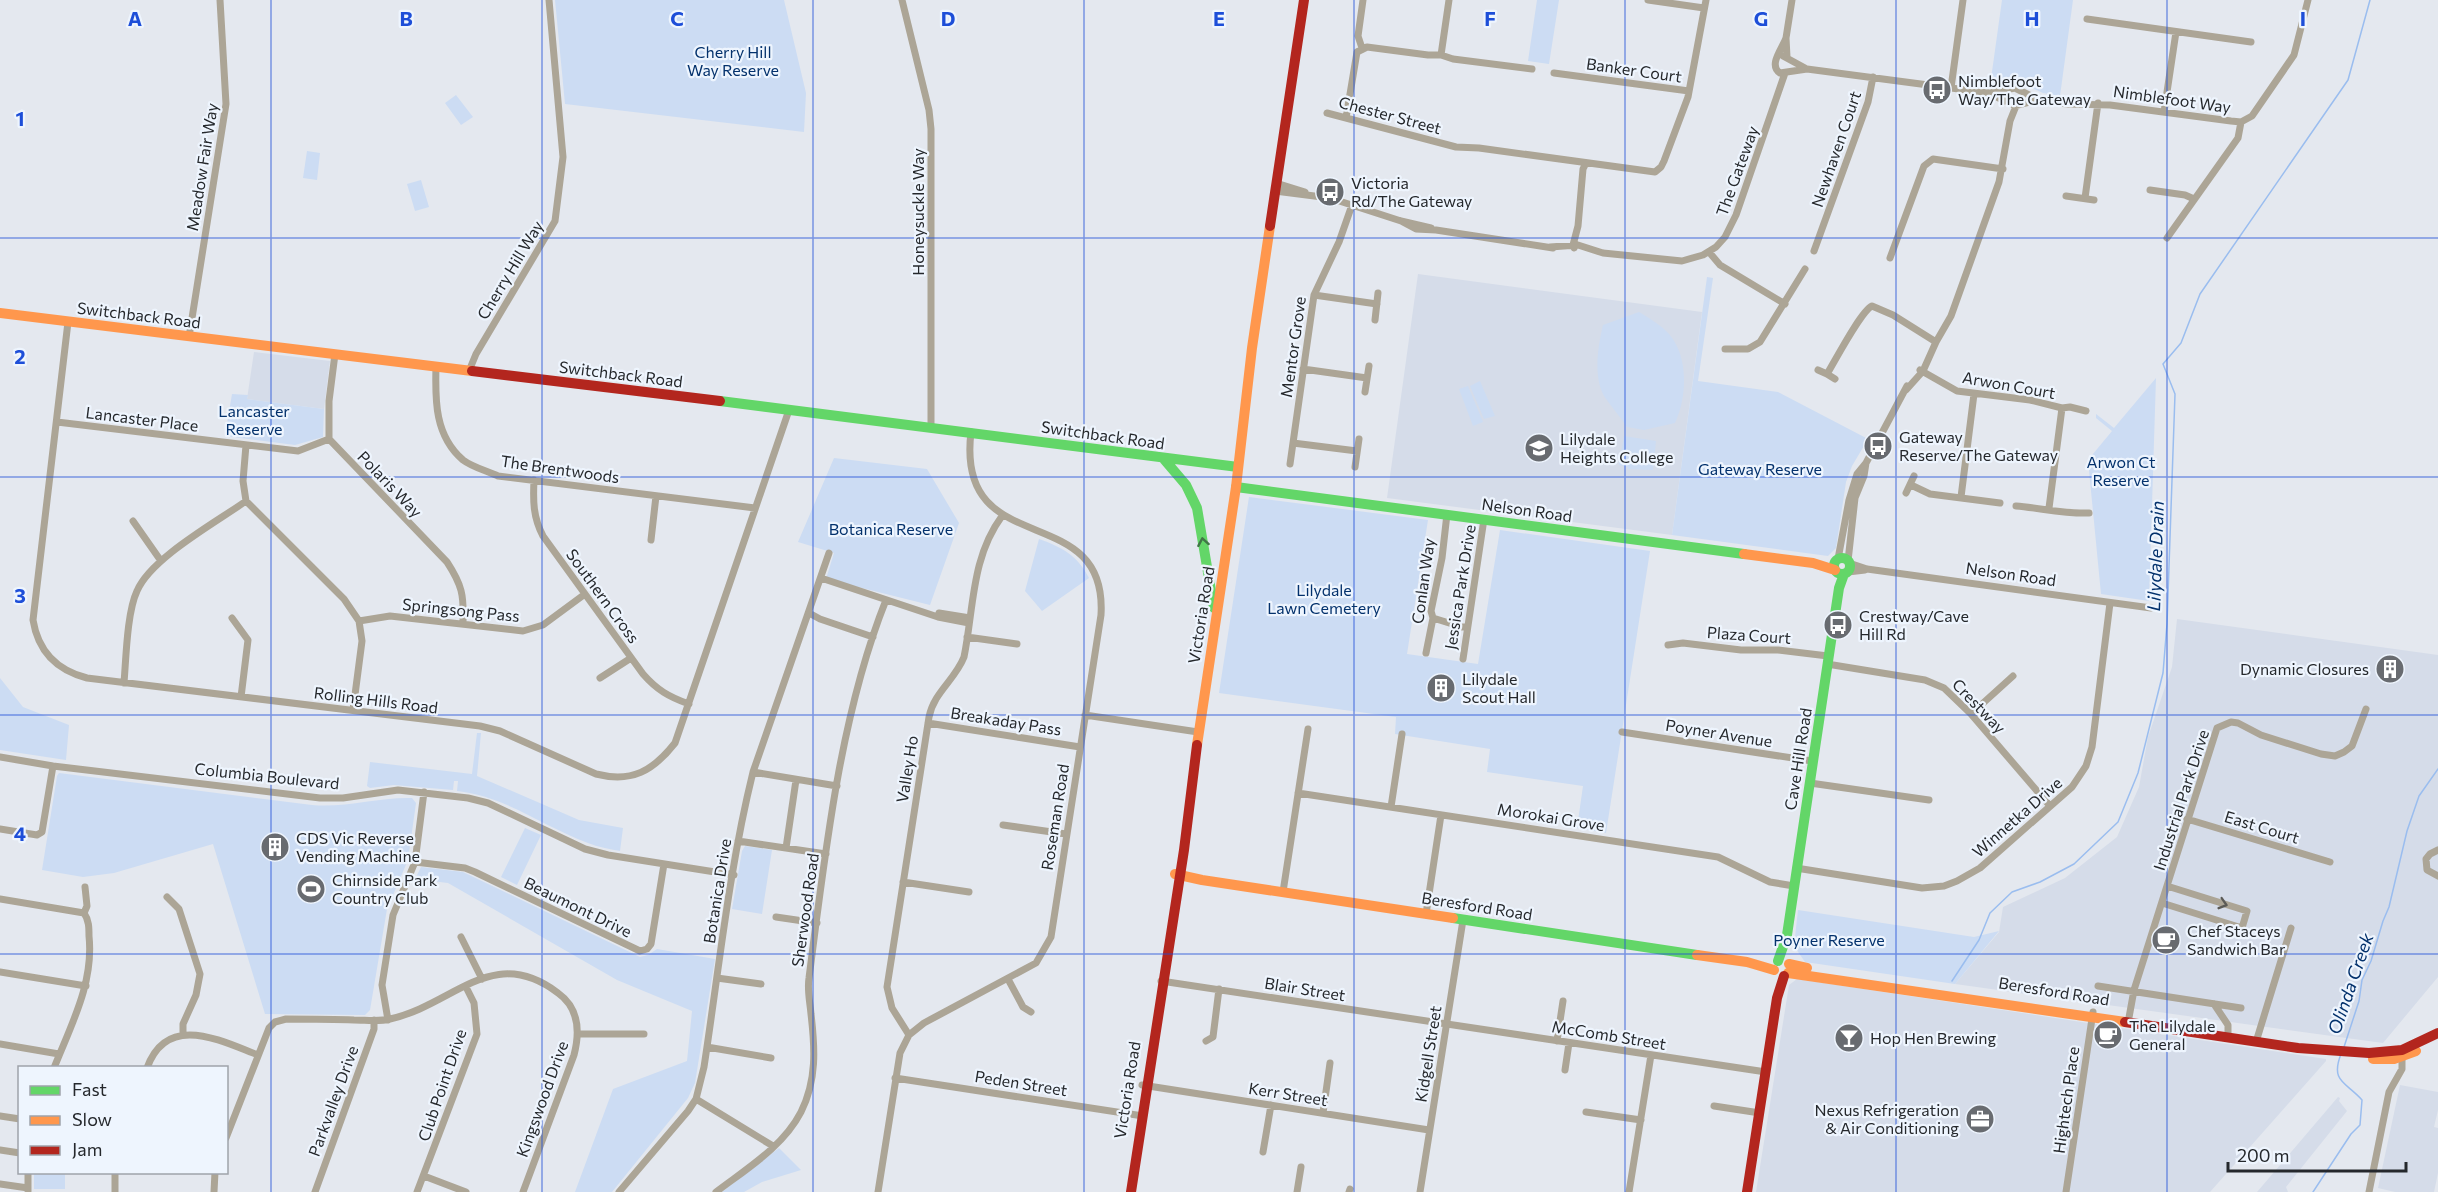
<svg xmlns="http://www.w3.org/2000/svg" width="2438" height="1192" viewBox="0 0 2438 1192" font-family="Commissioner,sans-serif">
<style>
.built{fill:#d5dce9}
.green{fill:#ccdcf3}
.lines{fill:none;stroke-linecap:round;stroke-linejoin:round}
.stream{stroke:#9abdef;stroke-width:1.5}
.street{stroke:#aca596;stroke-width:7}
.fast{stroke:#63d668;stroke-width:10}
.slow{stroke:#ff974d;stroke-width:10}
.jam{stroke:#b3261e;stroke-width:10}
.oneway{stroke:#417647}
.oneway2{stroke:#5b5a56}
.grid{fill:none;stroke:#1d4ed8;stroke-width:1.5;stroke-opacity:0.55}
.labels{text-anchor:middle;stroke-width:4.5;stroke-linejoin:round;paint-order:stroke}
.park-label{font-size:16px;fill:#03316c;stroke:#eef5fe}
.street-label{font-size:16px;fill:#25282c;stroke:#eef5fe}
.poi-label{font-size:16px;fill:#25282c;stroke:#eef5fe;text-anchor:start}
.water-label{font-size:18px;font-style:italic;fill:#03316c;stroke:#eef5fe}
.grid-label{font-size:20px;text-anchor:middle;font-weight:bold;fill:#1d4ed8;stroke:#eef5fe;stroke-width:4.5;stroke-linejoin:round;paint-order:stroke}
</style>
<rect width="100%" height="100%" fill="#e4e8ef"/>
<path class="built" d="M1418,274L1702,312L1672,535L1387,498Z
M254,352L330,361L324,409L247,399Z
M2177,619L2438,655V977L2383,1043L1955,984L1999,932L2003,907L2065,878L2117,837L2139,787L2148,737L2172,667Z
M1797,979L2326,1059V1061L2210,1192H1756L1789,985Z
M2400,1085L2438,1092V1110L2434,1127L2438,1128V1173L2434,1192H2395L2378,1188Z
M2338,1097L2340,1098L2339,1101L2347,1111L2286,1187L2288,1192H2257Z"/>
<path class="green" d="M555,0H784L806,93L804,132L565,104Z
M1537,0H1559L1549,64L1528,61Z
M2002,0H2073L2060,96L2043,93L2015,80L1990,86Z
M456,95L473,117L461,125L445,103Z
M307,151L320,153L317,180L303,178Z
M421,180L429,207L415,211L407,184Z
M1707,277L1713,278L1698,381L1778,392L1868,439L1852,466L1846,482L1836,548L1828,556L1672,535Z
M1639,312C1649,318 1661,325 1669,334C1689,357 1687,397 1675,423L1644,430L1627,427C1620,417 1611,406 1604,396C1593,376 1598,346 1603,325Z
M2156,378L2149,601L2101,594L2088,460L2112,431L2096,418V414L2114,428Z
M1480,381L1495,416L1484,419L1470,386Z
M1468,386L1483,422L1473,426L1459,389Z
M232,394L248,395L247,399L324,409L323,437L295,445L225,436Z
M1624,436L1656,441L1653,470L1628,469V467L1619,465Z
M834,458L927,469L959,523L930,605L826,579L834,553L798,542Z
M1249,497L1428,520L1407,654L1478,664L1500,530L1650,551L1606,833L1577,828L1583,786L1487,772L1490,749L1395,734L1396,717L1219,693Z
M1039,539C1062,547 1078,556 1089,578L1042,611L1025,591Z
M0,678L23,707L69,725L66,760L0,750Z
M477,733H481L477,776L579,820L623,828L620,851C609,849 598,847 588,843C544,827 505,796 457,791L458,781H454L453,790L394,785L370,788L367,786L370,762L472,774Z
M59,773L312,805C346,808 378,797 412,798L416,803L408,860L387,909L370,1010L365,1015L265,1014L213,844L114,873L83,877L42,870L57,776Z
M525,828L541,835L517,885L501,877Z
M745,846L772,850L762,914L732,909L742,851Z
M421,867L463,872L640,957L648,955L657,949L715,959L695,1083L688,1098L612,1192H575L613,1089L687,1061L692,1011L617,980L448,883L415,879Z
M1798,910L1974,937L1999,931L1955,984L1805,962L1794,946Z
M779,1148L801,1170L762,1182L744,1192H722Z
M34,1173H65V1189H34Z"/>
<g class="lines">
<path class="stream" d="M1952,981L1979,940L1990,913L2012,892L2040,882L2074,864L2118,822L2138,773L2163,673L2167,624L2175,394L2163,364L2181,343L2200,294L2348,80L2370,0
M2344,1047L2359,1001L2362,980L2371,961L2383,921L2389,907L2407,831L2419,796L2438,769
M2313,1192L2351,1134L2360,1125L2362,1100C2346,1082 2330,1082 2341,1054"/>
<path class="street" d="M902,0L929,110L931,129V428
M1648,0L1704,8
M2087,19L2251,42
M1786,38C1782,49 1768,65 1780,73L1807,69L1989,93L2005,101
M1362,48L1358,36L1363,0
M1441,55L1453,59L1532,69
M1783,56L1805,68
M1787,57L1786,38L1792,0
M1554,73L1689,91
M1951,88L1963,0
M1989,93L2015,88L2039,100L2067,104L2110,105L2231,121L2241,122L2252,116L2294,55L2308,0
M2014,106L2037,100
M2164,112L2176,32
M1327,113L1456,147L1479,148L1655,172L1661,167L1664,161L1688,97L1706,0
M1346,118L1357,52L1367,47L1428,55H1441L1449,0
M1276,183L1305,192
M2150,190L2185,195L2194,199
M1275,191L1330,198L1401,221L1431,228
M2066,196L2094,200
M2085,198L2098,103
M1401,221L1416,229L1436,230L1553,248
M2167,238L2238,138L2241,122
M1550,247L1578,245L1603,253L1682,261L1703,255L1716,247L1725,237L1736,215L1785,73
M1574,248L1573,245L1578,226L1583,169L1586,163
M1814,251L1868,102L1873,77
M1709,252L1720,265L1785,304
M1890,258L1924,166L1933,159L2003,169
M1314,295L1377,304
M1375,320L1378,293
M68,322L33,620C38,651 56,670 87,678L480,726L500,731L596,774C632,783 653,771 675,743L789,410
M189,337L226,104L220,0
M1725,349H1748L1760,342L1805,269
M335,354L329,401V439L447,562C462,585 464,595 463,622
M436,367C435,401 435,436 463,460C472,467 487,471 498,476L755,508
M1303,369L1367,378
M1818,370L1827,374C1835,361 1861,311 1872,306L1893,315L1936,342
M1920,370L1957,391L2030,400L2062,408L2070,407L2086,411
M469,371L476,354L555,221L563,157L549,0
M1827,374L1835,379
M1906,390L1923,371L1936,342L1951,316L1999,182L2010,121L2016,106
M1365,392L1369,366
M57,422L298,451L329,439
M1293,443L1357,451
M246,445L243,481L246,501L344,599L359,621L362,641L353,710
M1290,464L1314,295L1339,242L1352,205
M1355,467L1359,439
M534,480C533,501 533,517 543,536L643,674C657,690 669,697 689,704
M1911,485L1930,494L2000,503
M1906,493L1914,476
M1961,497L1974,394
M2016,506C2040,508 2065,514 2089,513
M2049,508L2062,408
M133,521L161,561
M651,540L656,496
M1838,559L1849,500L1857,474L1866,463L1907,386
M1848,561L1855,498L1864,476L1866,463
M1849,563L1867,569L2151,608
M1848,572L1865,570
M821,578L938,617L969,623
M809,613L820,619L873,637
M939,613L970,618
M232,618L248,640L241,697
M1433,618L1462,627H1466
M359,621L390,616L523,631L543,625L585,594
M967,637L1017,644
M1668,645L1683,643L1741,650H1778L1828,656
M1426,653L1433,618L1431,611L1442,558L1447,514
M1463,659L1484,519
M1827,664L1925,680L1944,688L1971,714L2050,806
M600,678L631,658
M124,683C126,659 127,612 137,591C151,558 215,523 246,501
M1971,714L2013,676
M1085,715L1198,732
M928,723L1080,747
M1622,732L1812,761
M0,757L53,766L320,798H343L398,790L468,798L488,803L585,849L608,855L734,875
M753,772L837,786
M1810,783L1929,800
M1298,793L1718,857L1770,882L1794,886
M1391,807L1402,734
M2187,819L2330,862
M1003,825L1066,834
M0,829L37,835L42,832L53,766
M738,841L826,854
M786,848L796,780
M2438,850L2430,854L2426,859L2427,870L2438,876
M415,862L465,868L475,872L640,951L647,949L651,944L664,864
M1796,868L1922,888L1944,886L1957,881L1980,868L2072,787L2086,766L2092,747L2110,603
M903,882L969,892
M1283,892L1308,729
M167,897L179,909L200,974L196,995L183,1024V1035
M0,899L84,913
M2162,903L2242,928L2247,911L2167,886
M1426,914L1441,815
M776,917L817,923
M461,937L482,979
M0,972L86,986
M717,978L761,984
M1008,979L1023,1007L1031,1012
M1161,981L1766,1072
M2098,986L2241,1008
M2214,1004L2228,1025V1038
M388,1020L382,985L393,915L415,862L424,792
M2128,1023L2134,990L2217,728L2231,722L2238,723L2261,735L2321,754L2335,756L2344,752L2352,746L2366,709
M579,1034H644
M909,1035L892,1008L887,987L929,717C934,692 955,680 964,657C974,608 971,558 1002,516
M1206,1041L1213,1037L1219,989
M1557,1041L1563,1001
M2256,1042L2291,928
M0,1044L59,1054
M707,1047L771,1058
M54,1068C71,1025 94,983 89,936C89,928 89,920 84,913L87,906L85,887
M147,1068C167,1012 221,1041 258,1055
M1565,1070L1569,1043
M895,1078L1143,1116
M1142,1085L1429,1130
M696,1099L773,1146
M1714,1106L1760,1113
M1586,1112L1641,1120
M1323,1113L1330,1063
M0,1116L20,1119
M226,1138L269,1028L275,1022L286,1019C308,1019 331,1019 354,1020C366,1020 379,1022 390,1019C454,1005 492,943 558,993C579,1008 580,1032 574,1055L523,1192
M0,1150L20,1153
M1263,1152L1271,1105
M424,1176L466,1192
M0,1184L28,1188
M28,1191V1172
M115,1192V1172
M214,1192L215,1172
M315,1192L374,1029V1020
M417,1192L477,1034L474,1003L466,987
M619,1192L688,1111L696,1099L704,1067C719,969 729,869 753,772L829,553
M716,1192C746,1169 783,1147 801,1112C817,1080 815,1048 811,1014C810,1002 807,990 809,978C825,854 840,715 886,600
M878,1192L900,1053L909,1035L924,1023L1036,963L1051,937L1101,615C1108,497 955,564 971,432
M1297,1192L1301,1167
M1349,1192L1350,1189
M1420,1192L1463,920
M1629,1192L1651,1055
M2066,1192L2093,1012
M2369,1192L2389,1092L2402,1069V1057"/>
<path class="fast" d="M720,401L1238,467
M1163,458L1186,485L1197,508L1214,608
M1236,487L1744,554
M1834 566a8 8 0 1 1 16 0a8 8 0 1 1-16 0Z
M1453,918L1697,955
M1778,961L1787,935L1839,588L1844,574"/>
<path class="slow" d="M0,313L472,371
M1744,554L1813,563L1835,570
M1197,745L1236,487L1252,348L1270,226
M1175,874L1202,880L1453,918
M1697,955L1747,962L1774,970
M1789,964L1807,968
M1788,973L2125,1022
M2373,1059H2394L2416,1051"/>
<path class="jam" d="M1270,226L1304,0
M472,371L720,401
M2125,1022L2298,1048L2369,1053L2402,1050L2438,1033
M1131,1192L1184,850L1197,745
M1747,1192L1777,998L1784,976"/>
</g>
<defs><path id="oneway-chevron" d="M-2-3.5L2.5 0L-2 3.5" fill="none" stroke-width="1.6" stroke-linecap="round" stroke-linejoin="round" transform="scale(1.5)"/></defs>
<use class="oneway" href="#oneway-chevron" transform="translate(1203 542) rotate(-100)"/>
<use class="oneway2" href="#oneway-chevron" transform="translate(2223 904) rotate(17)"/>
<path class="grid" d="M271,0V1192M542,0V1192M813,0V1192M1084,0V1192M1354,0V1192M1625,0V1192M1896,0V1192M2167,0V1192M0,238H2438M0,477H2438M0,715H2438M0,954H2438"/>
<defs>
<g id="bus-disc" transform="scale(1.5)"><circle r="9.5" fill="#686b70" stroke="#eef5fe"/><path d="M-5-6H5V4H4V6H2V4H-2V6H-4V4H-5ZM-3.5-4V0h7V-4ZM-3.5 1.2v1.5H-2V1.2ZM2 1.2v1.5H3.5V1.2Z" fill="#fff"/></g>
<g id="school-disc" transform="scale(1.5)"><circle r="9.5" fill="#686b70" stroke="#eef5fe"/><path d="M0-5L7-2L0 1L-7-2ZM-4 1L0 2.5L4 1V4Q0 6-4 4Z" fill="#fff"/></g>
<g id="building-disc" transform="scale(1.5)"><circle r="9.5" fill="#686b70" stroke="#eef5fe"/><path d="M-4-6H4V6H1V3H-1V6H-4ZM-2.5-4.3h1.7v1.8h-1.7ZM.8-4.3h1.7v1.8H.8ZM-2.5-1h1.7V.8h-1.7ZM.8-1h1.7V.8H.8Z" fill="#fff"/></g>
<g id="stadium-disc" transform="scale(1.5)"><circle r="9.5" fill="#686b70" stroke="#eef5fe"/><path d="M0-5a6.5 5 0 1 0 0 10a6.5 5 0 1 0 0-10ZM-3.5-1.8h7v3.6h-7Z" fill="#fff"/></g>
<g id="cafe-disc" transform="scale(1.5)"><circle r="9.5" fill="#686b70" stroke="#eef5fe"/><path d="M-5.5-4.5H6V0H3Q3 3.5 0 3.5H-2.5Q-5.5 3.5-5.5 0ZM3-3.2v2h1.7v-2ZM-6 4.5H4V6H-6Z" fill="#fff"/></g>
<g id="bar-disc" transform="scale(1.5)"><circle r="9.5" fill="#686b70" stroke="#eef5fe"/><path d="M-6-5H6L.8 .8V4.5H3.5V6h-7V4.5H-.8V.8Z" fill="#fff"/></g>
<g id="office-disc" transform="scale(1.5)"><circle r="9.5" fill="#686b70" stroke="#eef5fe"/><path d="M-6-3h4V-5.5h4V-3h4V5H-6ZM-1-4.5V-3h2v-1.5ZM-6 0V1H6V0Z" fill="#fff"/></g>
</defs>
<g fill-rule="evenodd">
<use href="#bus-disc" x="1937" y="90"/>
<use href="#bus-disc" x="1330" y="192"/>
<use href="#bus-disc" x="1878" y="446"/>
<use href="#school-disc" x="1539" y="448"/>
<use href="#bus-disc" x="1838" y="625"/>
<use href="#building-disc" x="2390" y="669"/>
<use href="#building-disc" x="1441" y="688"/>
<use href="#building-disc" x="275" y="847"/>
<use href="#stadium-disc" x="311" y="889"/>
<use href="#cafe-disc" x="2166" y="940"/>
<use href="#cafe-disc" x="2108" y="1035"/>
<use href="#bar-disc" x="1849" y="1038"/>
<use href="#office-disc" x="1980" y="1119"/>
</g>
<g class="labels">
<g class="park-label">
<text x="733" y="58">Cherry Hill<tspan x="733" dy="18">Way Reserve</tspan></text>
<text x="254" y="417">Lancaster<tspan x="254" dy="18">Reserve</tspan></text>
<text x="2121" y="468">Arwon Ct<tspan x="2121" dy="18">Reserve</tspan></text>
<text x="1760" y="475">Gateway Reserve</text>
<text x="891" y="535">Botanica Reserve</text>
<text x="1324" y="596">Lilydale<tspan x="1324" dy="18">Lawn Cemetery</tspan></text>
<text x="1829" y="946">Poyner Reserve</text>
</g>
<g class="street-label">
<text transform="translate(1634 70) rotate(8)" y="6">Banker Court</text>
<text transform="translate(2172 99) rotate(8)" y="6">Nimblefoot Way</text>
<text transform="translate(1390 115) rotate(15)" y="6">Chester Street</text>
<text transform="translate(1836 149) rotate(-71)" y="6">Newhaven Court</text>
<text transform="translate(202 167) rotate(-81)" y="6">Meadow Fair Way</text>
<text transform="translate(1737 171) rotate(-70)" y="6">The Gateway</text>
<text transform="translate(918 212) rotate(-90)" y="6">Honeysuckle Way</text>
<text transform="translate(510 270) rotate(-59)" y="6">Cherry Hill Way</text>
<text transform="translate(139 315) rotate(7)" y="6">Switchback Road</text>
<text transform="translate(1293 347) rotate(-82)" y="6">Mentor Grove</text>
<text transform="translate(621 374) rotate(7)" y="6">Switchback Road</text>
<text transform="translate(2009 385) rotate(10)" y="6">Arwon Court</text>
<text transform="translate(142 419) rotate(7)" y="6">Lancaster Place</text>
<text transform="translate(1103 435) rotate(8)" y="6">Switchback Road</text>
<text transform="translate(560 469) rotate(8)" y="6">The Brentwoods</text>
<text transform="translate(390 484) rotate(46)" y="6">Polaris Way</text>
<text transform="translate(1527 510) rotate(8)" y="6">Nelson Road</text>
<text transform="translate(2011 574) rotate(8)" y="6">Nelson Road</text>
<text transform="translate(1423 581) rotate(-82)" y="6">Conlan Way</text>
<text transform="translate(1460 587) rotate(-81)" y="6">Jessica Park Drive</text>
<text transform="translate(603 596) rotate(54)" y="6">Southern Cross</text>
<text transform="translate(461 610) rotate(6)" y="6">Springsong Pass</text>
<text transform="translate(1201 615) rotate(-81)" y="6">Victoria Road</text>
<text transform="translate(1749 635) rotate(4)" y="6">Plaza Court</text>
<text transform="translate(376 700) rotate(7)" y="6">Rolling Hills Road</text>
<text transform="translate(1979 706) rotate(46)" y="6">Crestway</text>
<text transform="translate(1006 721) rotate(9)" y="6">Breakaday Pass</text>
<text transform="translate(1719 733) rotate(9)" y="6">Poyner Avenue</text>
<text transform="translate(1798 759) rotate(-81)" y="6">Cave Hill Road</text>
<text transform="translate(907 769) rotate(-81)" y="6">Valley Ho</text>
<text transform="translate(267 776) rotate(6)" y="6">Columbia Boulevard</text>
<text transform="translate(2181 800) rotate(-72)" y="6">Industrial Park Drive</text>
<text transform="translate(1055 817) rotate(-81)" y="6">Roseman Road</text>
<text transform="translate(1551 817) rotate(9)" y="6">Morokai Grove</text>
<text transform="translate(2017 817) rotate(-41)" y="6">Winnetka Drive</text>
<text transform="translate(2262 827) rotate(17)" y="6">East Court</text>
<text transform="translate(717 891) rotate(-81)" y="6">Botanica Drive</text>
<text transform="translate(1477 906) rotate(9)" y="6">Beresford Road</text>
<text transform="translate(578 907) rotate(26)" y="6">Beaumont Drive</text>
<text transform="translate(805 910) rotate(-82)" y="6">Sherwood Road</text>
<text transform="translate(1305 989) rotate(9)" y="6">Blair Street</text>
<text transform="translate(2054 991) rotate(9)" y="6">Beresford Road</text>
<text transform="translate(1609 1035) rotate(9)" y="6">McComb Street</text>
<text transform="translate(1428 1054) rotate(-81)" y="6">Kidgell Street</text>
<text transform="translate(1021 1083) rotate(9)" y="6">Peden Street</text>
<text transform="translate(442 1085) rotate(-71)" y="6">Club Point Drive</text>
<text transform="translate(1127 1090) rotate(-81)" y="6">Victoria Road</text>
<text transform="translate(1288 1094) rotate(9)" y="6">Kerr Street</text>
<text transform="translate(542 1099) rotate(-70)" y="6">Kingswood Drive</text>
<text transform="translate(2066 1100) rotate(-82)" y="6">Hightech Place</text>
<text transform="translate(333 1101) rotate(-70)" y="6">Parkvalley Drive</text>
</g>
<g class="poi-label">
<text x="1958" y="87">Nimblefoot<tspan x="1958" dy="18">Way/The Gateway</tspan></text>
<text x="1351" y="189">Victoria<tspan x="1351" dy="18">Rd/The Gateway</tspan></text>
<text x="1899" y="443">Gateway<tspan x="1899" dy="18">Reserve/The Gateway</tspan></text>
<text x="1560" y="445">Lilydale<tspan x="1560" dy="18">Heights College</tspan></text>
<text x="1859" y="622">Crestway/Cave<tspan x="1859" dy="18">Hill Rd</tspan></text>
<text x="2369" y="675" text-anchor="end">Dynamic Closures</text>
<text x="1462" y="685">Lilydale<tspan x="1462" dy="18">Scout Hall</tspan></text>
<text x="296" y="844">CDS Vic Reverse<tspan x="296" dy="18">Vending Machine</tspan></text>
<text x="332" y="886">Chirnside Park<tspan x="332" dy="18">Country Club</tspan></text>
<text x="2187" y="937">Chef Staceys<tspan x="2187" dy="18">Sandwich Bar</tspan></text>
<text x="2129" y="1032">The Lilydale<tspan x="2129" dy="18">General</tspan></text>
<text x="1870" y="1044">Hop Hen Brewing</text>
<text x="1959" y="1116" text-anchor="end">Nexus Refrigeration<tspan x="1959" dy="18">&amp; Air Conditioning</tspan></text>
</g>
<g class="water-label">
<text transform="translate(2156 556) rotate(-88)" y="6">Lilydale Drain</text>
<text transform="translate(2351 984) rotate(-71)" y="6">Olinda Creek</text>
</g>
</g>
<g class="grid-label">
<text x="135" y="26">A</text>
<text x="406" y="26">B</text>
<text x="677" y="26">C</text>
<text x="948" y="26">D</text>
<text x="1219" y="26">E</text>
<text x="1490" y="26">F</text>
<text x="1761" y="26">G</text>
<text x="2032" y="26">H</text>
<text x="2303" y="26">I</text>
<text x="20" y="126">1</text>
<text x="20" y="364">2</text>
<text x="20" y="603">3</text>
<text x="20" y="841">4</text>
</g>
<rect x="18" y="1066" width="210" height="108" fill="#eef5fe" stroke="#9ea3aa" stroke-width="1.5"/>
<rect x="30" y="1086" width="30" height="9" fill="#63d668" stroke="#9ea3aa" stroke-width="1.5"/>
<text x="72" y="1096" font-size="18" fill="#25282c">Fast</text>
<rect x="30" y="1116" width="30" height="9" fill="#ff974d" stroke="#9ea3aa" stroke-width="1.5"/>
<text x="72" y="1126" font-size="18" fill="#25282c">Slow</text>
<rect x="30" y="1146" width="30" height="9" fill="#b3261e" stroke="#9ea3aa" stroke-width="1.5"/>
<text x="72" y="1156" font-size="18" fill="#25282c">Jam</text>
<path d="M2228 1162v9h178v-9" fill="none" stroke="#25282c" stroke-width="3"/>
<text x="2237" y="1162" font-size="18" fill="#25282c" stroke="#eef5fe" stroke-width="4.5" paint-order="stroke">200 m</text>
</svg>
